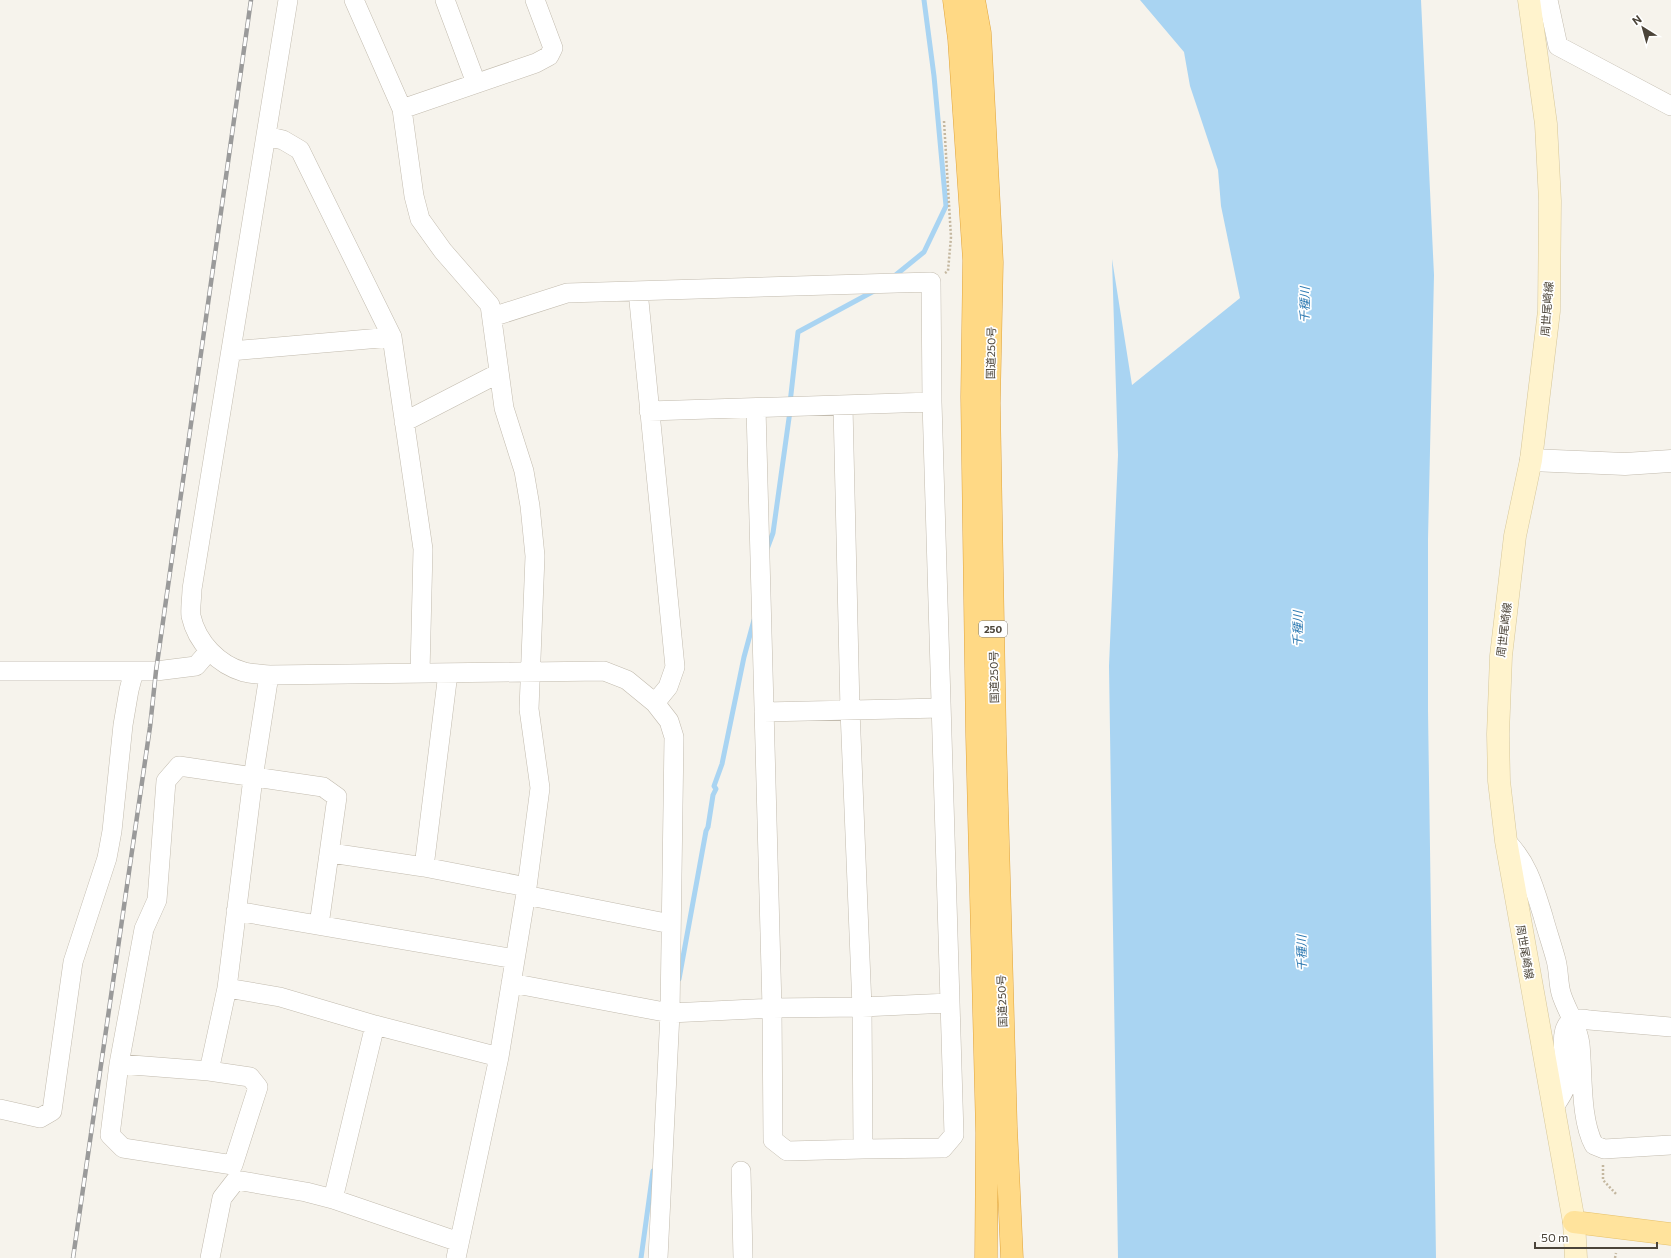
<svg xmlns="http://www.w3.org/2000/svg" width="1671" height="1258" viewBox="0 0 1671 1258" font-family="Commissioner,'Noto Sans JP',sans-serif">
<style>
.water{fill:#a9d4f2}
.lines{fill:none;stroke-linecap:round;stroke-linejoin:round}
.stream{stroke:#a9d4f2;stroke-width:5}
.minor-casing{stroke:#c2bbae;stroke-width:20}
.tertiary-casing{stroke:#c2bbae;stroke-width:23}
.secondary-casing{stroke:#d6c79b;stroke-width:23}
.primary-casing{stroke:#e6c16a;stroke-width:23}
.trunk-casing{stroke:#e0a43c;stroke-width:23}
.path{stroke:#c4b79f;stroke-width:2.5;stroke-dasharray:2 2;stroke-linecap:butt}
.minor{stroke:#fff;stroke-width:19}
.tertiary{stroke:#fff;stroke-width:22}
.secondary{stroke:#fff3cd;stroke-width:22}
.primary{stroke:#ffe39c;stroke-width:22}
.trunk{stroke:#ffd985;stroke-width:22}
.rail-casing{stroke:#9a9a9a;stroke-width:4.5}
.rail{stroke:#fff;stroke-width:3;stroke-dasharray:9;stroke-linecap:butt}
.labels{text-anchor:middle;stroke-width:3.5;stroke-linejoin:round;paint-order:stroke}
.shield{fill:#fff;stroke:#817c74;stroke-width:1}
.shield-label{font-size:10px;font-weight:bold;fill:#4b4439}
.street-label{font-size:11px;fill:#4b4439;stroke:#fff}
.water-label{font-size:12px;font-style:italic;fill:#2e7ab2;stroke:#fff}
</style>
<rect width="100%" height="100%" fill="#f6f3ec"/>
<path class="water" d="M1140,0H1421L1434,275L1428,539V711L1436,1258H1118L1109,666L1118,455L1112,259L1132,385L1240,298L1221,206L1218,170L1190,86L1184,52Z"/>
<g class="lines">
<path class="stream" d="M892,278L924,252L946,206L934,76L924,0
M790,403L798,332L874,291
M767,549L773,533L790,411
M679,979L706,831L708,827L713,795L716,789L714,786L722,764L744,657L754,620
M641,1258L653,1171"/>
<g class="minor-casing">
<path id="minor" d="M288,0L192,589C192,597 190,608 191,616C197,643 219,665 244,672C252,674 261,674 269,675L604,671L627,680L655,703L669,721L674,737L670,1013L658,1258
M354,0L402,109L414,196L420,219L443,251L490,305L504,408L524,471L530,506L535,556L529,709L540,788L527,887L499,1057L456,1258
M445,0L476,83
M1548,0L1558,46L1671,106
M402,109L536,63L549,56L553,48L535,0
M266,136L283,140L300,150L392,337L423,549L420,673
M638,291L675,667L668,687L655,703
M492,317L567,293L931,282L932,402
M231,351L392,337
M756,408L772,1008L773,1140L787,1151L863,1149L862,1007L850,710L843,406
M649,411L932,402L954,1135L943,1148L863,1149
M404,422L499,373
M0,671H156L196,666L209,651
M269,675L253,778L227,988L209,1071L250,1077L258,1087L233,1165L123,1148L110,1135L119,1064L144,929L157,900L166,781L179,766L323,787L337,797L319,925
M764,712L941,708
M1506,841C1528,863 1534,887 1543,916C1547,931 1552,945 1556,960C1559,971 1558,982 1561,993C1566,1010 1578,1026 1580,1044C1583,1074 1580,1119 1594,1145L1604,1149L1671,1145
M331,853L424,867L527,887
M424,867L448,673
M525,895L671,924
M236,911L515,959
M511,983L670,1013L772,1008L862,1007L949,1003
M227,988L280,997L375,1025L499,1057
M119,1064L209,1071
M0,1109L40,1118L52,1111L73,962L107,858L112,831L123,725L129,690L134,671
M1553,1109C1558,1100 1566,1091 1567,1081C1567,1060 1550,1011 1589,1020L1671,1027
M741,1171L743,1258
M333,1199L375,1025
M210,1258L222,1198L236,1180L306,1192L333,1199L459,1242"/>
</g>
<g class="tertiary-casing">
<path id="tertiary" d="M1531,460L1625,464L1671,461"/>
</g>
<g class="secondary-casing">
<path id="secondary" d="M1529,0L1546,124L1550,201L1549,311L1531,460L1515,536L1501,656L1498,734L1499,781L1506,841L1574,1222L1576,1258"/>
</g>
<g class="primary-casing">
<path id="primary" d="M1574,1222L1671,1234"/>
</g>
<g class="trunk-casing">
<path id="trunk" d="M954,0L959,39L974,260L972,397L977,736L987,1133L986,1258
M974,0L980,33L992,262L989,403L995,735L1006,1127L1012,1258"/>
</g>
<path class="path" d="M944,121L951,237L948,271L945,273
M1603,1165V1180L1617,1195
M1615,1258L1616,1253"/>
<use href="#minor" class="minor"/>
<use href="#tertiary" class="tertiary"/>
<use href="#secondary" class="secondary"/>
<use href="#primary" class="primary"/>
<use href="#trunk" class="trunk"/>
<g class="rail-casing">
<path id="rail" d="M73,1258L150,727L156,671L251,0"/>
</g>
<use href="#rail" class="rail"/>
</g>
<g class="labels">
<rect class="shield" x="979" y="621" width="28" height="16" rx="3"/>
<g class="shield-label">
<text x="993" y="633">250</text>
</g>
<g class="street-label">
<text transform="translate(1547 309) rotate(-86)" y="4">周世尾崎線</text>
<text transform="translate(991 353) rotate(-89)" y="4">国道250号</text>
<text transform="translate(1504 630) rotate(-83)" y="4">周世尾崎線</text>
<text transform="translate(994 677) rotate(-91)" y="4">国道250号</text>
<text transform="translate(1525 952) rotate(80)" y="4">周世尾崎線</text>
<text transform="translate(1002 1001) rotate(-92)" y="4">国道250号</text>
</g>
<g class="water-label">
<text transform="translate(1305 305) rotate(-89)" y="4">千種川</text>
<text transform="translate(1298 629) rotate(-89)" y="4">千種川</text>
<text transform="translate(1302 953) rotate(-91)" y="4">千種川</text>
</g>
</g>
<g transform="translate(1643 28) rotate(323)" stroke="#ffffff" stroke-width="3" paint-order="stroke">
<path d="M0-3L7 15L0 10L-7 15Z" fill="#4b4439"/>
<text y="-6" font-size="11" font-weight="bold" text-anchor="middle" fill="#4b4439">N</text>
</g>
<path d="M1535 1242v6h122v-6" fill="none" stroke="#4b4439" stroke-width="2"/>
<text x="1541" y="1242" font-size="12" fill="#4b4439" stroke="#ffffff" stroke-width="3" paint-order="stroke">50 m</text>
</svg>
